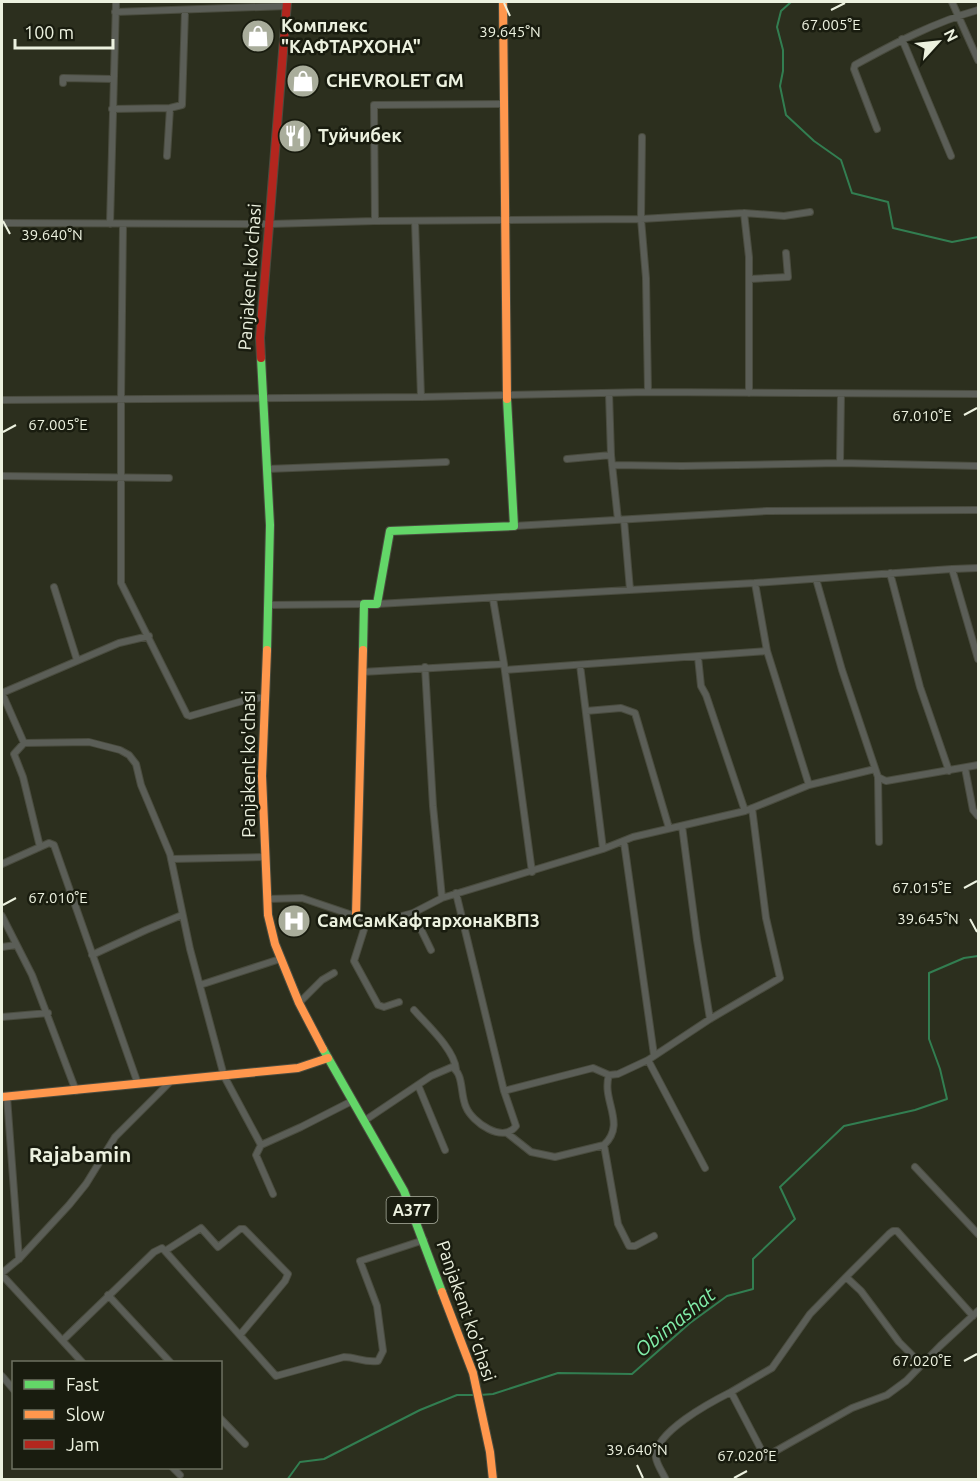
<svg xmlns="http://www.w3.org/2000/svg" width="980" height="1481" viewBox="0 0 980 1481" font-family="Ubuntu,sans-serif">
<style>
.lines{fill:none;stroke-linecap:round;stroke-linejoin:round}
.stream{stroke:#327e51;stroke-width:2}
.street-casing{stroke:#4a4c3f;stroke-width:8}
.fast-casing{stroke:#4a4c3f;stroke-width:10}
.slow-casing{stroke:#4a4c3f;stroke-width:10}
.jam-casing{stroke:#4a4c3f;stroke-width:10}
.street{stroke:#5b5e57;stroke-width:6}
.fast{stroke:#63d668;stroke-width:8}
.slow{stroke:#ff974d;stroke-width:8}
.jam{stroke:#b3261e;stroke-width:8}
.ticks{fill:none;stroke:#ecf1df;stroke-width:2}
.labels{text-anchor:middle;stroke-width:5;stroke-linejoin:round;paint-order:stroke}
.shield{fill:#191c0f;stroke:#adb1a1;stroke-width:1.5}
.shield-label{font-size:16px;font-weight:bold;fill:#ecf1df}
.poi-label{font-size:18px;font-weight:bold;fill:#ecf1df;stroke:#191c0f;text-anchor:start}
.street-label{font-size:18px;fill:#ecf1df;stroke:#191c0f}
.water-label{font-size:20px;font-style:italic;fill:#82efab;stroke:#191c0f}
.quarter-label{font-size:21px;font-weight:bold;fill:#ecf1df;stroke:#191c0f}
.ticks-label{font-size:15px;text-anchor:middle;fill:#ecf1df;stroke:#191c0f;stroke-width:5;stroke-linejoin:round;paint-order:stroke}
</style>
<rect width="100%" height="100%" fill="#2c2f1e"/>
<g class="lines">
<path class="stream" d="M791,2L781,11L777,27L783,50V71L780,86L786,115L814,141L841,160L852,193L888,202L893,228L952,242L978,237
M480,1395L493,1394L558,1373L632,1374L690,1323L727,1296L753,1289V1259L795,1219L780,1187L844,1126L915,1110L947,1099L940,1069L929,1039V973L964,958L978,956
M287,1480L300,1462L324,1459L420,1410L457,1395H474"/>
<g class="street-casing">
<path id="street" d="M952,2L978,60
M115,12L287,6
M902,39L951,156
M63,83V78L113,79
M112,109L170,108L182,105L185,11
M877,129L854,69L855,65C895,43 935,22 978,10
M167,156L170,108
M744,213L784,216L810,212
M375,221L374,105L503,104
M415,221L421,397
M2,223L270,224L375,221L641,219L744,213L749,257V393
M110,224L116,2
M123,224L121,400V583L187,715L190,716L246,700L266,697
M750,279L788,277L786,253
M648,392L978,394
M609,393L611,455L618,520
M2,400L421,397L648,392L646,278L641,219L642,137
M567,459L611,455
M840,463L841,394
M612,465L682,466L840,463L978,466
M267,469L446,462
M2,476L169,478
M624,520L630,590
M514,526L767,511L978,510
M952,569L978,568
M890,573L920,687L949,771
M816,579L842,670L878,777L886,781L978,765
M755,583L767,651L809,785
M54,587L77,660
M493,599L504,664L532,872
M377,604L755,583L952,569L978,659
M268,605L364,604
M698,657L701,686L706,695L745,811
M580,665L603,849
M425,667L433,806L442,898
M362,672L504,664L505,670L767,651
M2,693L24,743L89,742L120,750L129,755L136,764L141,785L170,854L190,949L224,1076L261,1145L301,1127L352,1101
M2,693L119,643L149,636
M586,711L621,708L635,713L669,828
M24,743L14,754L23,777L40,847L49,843L54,845L138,1084
M965,768L973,810L978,816
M878,777L879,842
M682,826L697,940L710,1019
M624,842L654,1055
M171,859L265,857
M2,864L40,847
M456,893L504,1091L593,1068L609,1075L618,1074L648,1060L710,1019L780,978L766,918L752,808
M267,899L302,898L367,920H387L413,913L442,898L603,849L633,837L745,811L809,785L875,769
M413,913L431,950
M2,916L32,975L76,1091
M367,920L354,961L378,1005L384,1007L399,1002
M2,947L16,945
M92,955L146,930L182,915
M200,985L280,959
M299,1003L322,980L334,973
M414,1010C427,1025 454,1049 456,1069
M2,1017L48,1013
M648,1060L705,1168
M418,1085L445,1150
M7,1097L19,1259
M364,1121L431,1076L452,1067C464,1074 460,1094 466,1107C472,1122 503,1144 516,1126L504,1091
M507,1133L531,1152L555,1157L604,1145C627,1123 601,1101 609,1075
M261,1145L256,1155L273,1194
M604,1145L618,1224L629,1246H635L654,1236
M915,1167L978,1234
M165,1251L276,1376L344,1357C356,1357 364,1363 378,1361L383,1351L377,1306L360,1261L424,1240
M2,1273L19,1259L69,1205L86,1184L115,1137L171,1081
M2,1275L82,1362
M846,1277L889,1234L893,1231H897L973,1316
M108,1295L170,1362
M63,1340L154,1252L162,1248L165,1251L201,1228L218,1247L240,1229H244L288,1274L285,1281L240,1335
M922,1365L899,1342L861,1291L846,1277L810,1314L772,1368L731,1392L765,1457L852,1408L887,1395L906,1381L940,1346L978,1311
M2,1376L14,1390
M220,1418L245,1444
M173,1468L180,1475
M666,1480C663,1473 657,1465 656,1458C652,1433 713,1401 731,1392"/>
</g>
<g class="fast-casing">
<path id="fast" d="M261,358L270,525L267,650
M363,650L364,604H377L390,531L514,526L507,399
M323,1049L404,1191L442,1292"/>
</g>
<g class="slow-casing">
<path id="slow" d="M503,2L507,399
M267,650L262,776L268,915L275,944L299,1003L323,1049
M356,915L363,650
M2,1097L298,1068L328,1058
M442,1292L473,1373L490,1452L493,1480"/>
</g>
<g class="jam-casing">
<path id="jam" d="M261,358L260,338L287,2"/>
</g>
<use href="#street" class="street"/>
<use href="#fast" class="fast"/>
<use href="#slow" class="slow"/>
<use href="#jam" class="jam"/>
</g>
<path class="ticks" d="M504,3L510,16M831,10L845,3M3,221L10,234M964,415L977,408M3,432L16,425M964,888L977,881M3,905L16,898M970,919L977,932M964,1361L977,1354M637,1465L643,1478M734,1478L747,1471"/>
<defs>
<g id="shop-disc" transform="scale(1.725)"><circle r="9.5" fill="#a9ad9b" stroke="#191c0f"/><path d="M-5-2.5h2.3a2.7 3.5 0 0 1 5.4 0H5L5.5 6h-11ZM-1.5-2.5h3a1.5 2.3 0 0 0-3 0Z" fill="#fff"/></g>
<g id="restaurant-disc" transform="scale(1.725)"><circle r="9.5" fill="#a9ad9b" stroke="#191c0f"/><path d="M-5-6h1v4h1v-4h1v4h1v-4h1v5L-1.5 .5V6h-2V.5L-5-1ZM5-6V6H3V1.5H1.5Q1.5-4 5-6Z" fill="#fff"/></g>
<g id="hospital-disc" transform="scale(1.725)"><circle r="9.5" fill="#a9ad9b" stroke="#191c0f"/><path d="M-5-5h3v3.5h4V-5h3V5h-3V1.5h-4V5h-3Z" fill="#fff"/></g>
</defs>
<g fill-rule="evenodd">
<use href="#shop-disc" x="258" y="36"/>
<use href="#shop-disc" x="303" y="81"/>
<use href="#restaurant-disc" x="295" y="136"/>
<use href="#hospital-disc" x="294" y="921"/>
</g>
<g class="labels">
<rect class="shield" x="386.5" y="1197" width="51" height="26" rx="4.5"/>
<g class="shield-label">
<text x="412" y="1216">A377</text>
</g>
<g class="poi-label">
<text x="281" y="32">Комплекс<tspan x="281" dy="21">"КАФТАРХОНА"</tspan></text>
<text x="326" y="87">CHEVROLET GM</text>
<text x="318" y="142">Туйчибек</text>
<text x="317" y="927">СамСамКафтархонаКВП3</text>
</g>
<g class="street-label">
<text transform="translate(250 277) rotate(-86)" y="6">Panjakent ko'chasi</text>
<text transform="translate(249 764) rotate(-90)" y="6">Panjakent ko'chasi</text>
<text transform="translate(466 1311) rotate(71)" y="6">Panjakent ko'chasi</text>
</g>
<g class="water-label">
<text transform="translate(675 1322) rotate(-39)" y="7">Obimashat</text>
</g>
<g class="quarter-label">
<text x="80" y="1162">Rajabamin</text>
</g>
</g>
<g class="ticks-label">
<text x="831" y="30">67.005°E</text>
<text x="510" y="37">39.645°N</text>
<text x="52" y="240">39.640°N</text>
<text x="922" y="421">67.010°E</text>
<text x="58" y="430">67.005°E</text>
<text x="922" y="893">67.015°E</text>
<text x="58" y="903">67.010°E</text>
<text x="928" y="924">39.645°N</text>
<text x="922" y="1366">67.020°E</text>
<text x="637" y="1455">39.640°N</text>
<text x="747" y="1461">67.020°E</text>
</g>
<rect width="980" height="1481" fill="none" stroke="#ecf1df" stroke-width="6"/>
<rect x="12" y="1361" width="210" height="108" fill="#191c0f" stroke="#6d7162" stroke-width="1.5"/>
<rect x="24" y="1380" width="30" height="9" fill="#63d668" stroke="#6d7162" stroke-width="1.5"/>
<text x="66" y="1391" font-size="18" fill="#ecf1df">Fast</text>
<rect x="24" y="1410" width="30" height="9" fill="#ff974d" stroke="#6d7162" stroke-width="1.5"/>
<text x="66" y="1421" font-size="18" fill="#ecf1df">Slow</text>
<rect x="24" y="1440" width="30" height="9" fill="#b3261e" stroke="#6d7162" stroke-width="1.5"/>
<text x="66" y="1451" font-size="18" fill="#ecf1df">Jam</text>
<g transform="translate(938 42) rotate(63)" stroke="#191c0f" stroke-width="4.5" paint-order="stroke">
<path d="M0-4.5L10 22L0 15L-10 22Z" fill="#ecf1df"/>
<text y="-9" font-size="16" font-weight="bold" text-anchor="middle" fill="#ecf1df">N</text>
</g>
<path d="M15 39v9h98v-9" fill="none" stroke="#ecf1df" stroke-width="3"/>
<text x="24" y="39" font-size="18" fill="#ecf1df" stroke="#191c0f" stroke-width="4.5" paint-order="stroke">100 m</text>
</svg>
